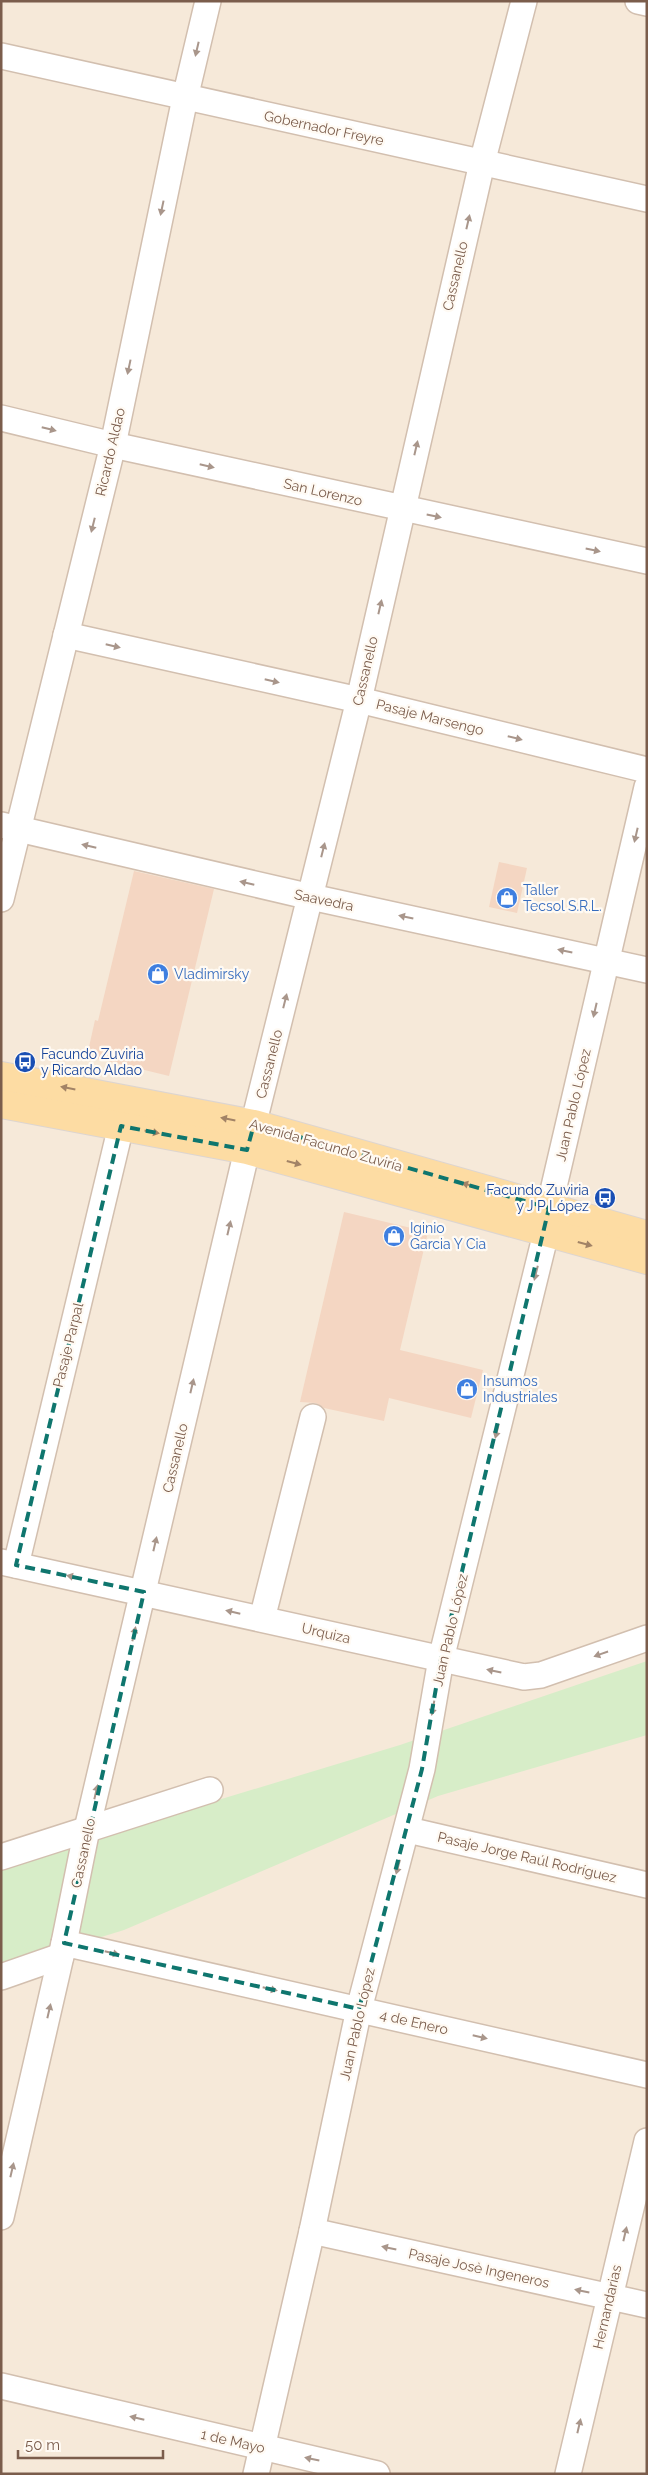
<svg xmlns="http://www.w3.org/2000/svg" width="648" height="2475" viewBox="0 0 648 2475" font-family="Raleway,sans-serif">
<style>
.residential{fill:#f6e9d9}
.green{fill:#d7edc8}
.building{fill:#f4d6c2}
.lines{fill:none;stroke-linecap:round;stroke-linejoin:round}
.minor-casing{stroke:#d2bfaf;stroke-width:28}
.major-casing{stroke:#ddd5d0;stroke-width:30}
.minor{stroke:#fff;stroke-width:25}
.major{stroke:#fddca3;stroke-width:28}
.oneway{fill:#a9968b}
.oneway2{fill:#a28366}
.marked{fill:none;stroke:#0f766e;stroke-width:4;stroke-dasharray:10 6;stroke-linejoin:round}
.labels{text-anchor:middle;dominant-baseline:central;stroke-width:4.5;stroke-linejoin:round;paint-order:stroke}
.street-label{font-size:14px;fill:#7b5d4c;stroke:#fffaf3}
.shop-label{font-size:14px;fill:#366cbe;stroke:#fffaf3;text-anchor:start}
.transit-label{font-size:14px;fill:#164399;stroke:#fffaf3;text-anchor:start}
</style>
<rect width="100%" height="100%" fill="#fdf7ec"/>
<rect class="residential" x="1" y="1" width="646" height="2473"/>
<path class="green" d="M647 1661V1735L438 1796 124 1930 1 1968V1870L60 1848 400 1745Z"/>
<g class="building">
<path d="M499 862 527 868 517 913 489 907Z"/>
<path d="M134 871 214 889 169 1076 87 1056 95 1020 98 1021Z"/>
<path d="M344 1212 428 1232 400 1350 483 1370 471 1418 389 1398 384 1421 324 1408 316 1403 300 1402Z"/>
</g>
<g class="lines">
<g class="minor-casing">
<g id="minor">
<path d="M638 1 647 3"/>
<path d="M1 56 647 199"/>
<path d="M1 418 113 445 647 561"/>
<path d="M66 635 359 700 647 770"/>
<path d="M1 825 311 897 647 970"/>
<path d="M1 899 113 445 185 98 208 1"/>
<path d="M1 1562 524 1677 541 1675 647 1638"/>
<path d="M16 1565 121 1126"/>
<path d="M262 1619 313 1417"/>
<path d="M408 1830 647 1885"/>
<path d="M1 1857 210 1790"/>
<path d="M64 1943 647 2075"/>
<path d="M1 1977 61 1956"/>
<path d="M1 2217 64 1943 87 1829 247 1150 359 700 482 163 524 1"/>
<path d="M312 2231 647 2305"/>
<path d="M1 2386 377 2474"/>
<path d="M256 2474 312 2231 359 2009 422 1769 441 1659 546 1233 549 1208 647 787"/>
<path d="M568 2474 647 2141"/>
</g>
</g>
<g class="major-casing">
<g id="major">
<path d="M1 1076 254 1124 647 1235"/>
<path d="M1 1104 247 1150 647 1260"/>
</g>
</g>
<use href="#minor" class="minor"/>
<use href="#major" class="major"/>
</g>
<defs><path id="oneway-solid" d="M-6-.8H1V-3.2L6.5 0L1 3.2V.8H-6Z" transform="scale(1.25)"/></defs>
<g class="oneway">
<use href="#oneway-solid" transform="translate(197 49) rotate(103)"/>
<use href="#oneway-solid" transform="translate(162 208) rotate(102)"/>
<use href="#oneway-solid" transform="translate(468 222) rotate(-77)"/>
<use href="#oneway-solid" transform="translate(129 367) rotate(102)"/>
<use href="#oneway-solid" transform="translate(49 429) rotate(14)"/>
<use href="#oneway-solid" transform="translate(416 448) rotate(-77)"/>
<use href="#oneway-solid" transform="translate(207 466) rotate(13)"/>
<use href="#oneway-solid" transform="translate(434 516) rotate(12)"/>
<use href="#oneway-solid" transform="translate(93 525) rotate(104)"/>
<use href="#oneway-solid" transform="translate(593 550) rotate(12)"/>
<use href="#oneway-solid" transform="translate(380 607) rotate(-77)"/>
<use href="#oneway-solid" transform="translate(113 646) rotate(13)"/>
<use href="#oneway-solid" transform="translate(272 681) rotate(13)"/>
<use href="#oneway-solid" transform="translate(515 738) rotate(14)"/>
<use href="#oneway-solid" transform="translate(636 835) rotate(103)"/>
<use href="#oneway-solid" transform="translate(89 846) rotate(-167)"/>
<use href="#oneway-solid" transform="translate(323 850) rotate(-76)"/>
<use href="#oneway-solid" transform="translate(247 883) rotate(-167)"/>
<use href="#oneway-solid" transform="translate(406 917) rotate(-168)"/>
<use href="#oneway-solid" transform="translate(565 951) rotate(-168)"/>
<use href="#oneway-solid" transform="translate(285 1001) rotate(-76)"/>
<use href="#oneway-solid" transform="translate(595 1010) rotate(103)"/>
<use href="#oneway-solid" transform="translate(229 1228) rotate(-77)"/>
<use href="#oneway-solid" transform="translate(536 1273) rotate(104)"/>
<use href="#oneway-solid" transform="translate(192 1386) rotate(-77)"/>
<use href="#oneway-solid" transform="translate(497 1431) rotate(104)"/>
<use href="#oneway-solid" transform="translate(155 1544) rotate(-77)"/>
<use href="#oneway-solid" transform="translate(74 1577) rotate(-168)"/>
<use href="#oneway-solid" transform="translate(233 1612) rotate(-167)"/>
<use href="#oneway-solid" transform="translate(134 1634) rotate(-77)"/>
<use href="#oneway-solid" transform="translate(601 1654) rotate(161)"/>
<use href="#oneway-solid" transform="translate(494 1671) rotate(-168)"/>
<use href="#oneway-solid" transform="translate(433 1708) rotate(100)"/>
<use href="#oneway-solid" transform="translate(96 1792) rotate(-77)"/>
<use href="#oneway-solid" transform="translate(398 1867) rotate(105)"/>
<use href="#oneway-solid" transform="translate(112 1953) rotate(13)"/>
<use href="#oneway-solid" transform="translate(270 1989) rotate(13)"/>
<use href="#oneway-solid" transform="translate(49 2011) rotate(-77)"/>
<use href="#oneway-solid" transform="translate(480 2037) rotate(13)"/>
<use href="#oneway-solid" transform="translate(12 2170) rotate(-77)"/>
<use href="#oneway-solid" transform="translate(625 2234) rotate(-77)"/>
<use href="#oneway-solid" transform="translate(389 2248) rotate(-168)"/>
<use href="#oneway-solid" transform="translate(582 2291) rotate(-168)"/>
<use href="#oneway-solid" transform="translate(137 2418) rotate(-167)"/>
<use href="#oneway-solid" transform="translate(579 2426) rotate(-77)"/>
<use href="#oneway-solid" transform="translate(312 2459) rotate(-168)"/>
</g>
<g class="oneway2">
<use href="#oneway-solid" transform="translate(68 1088) rotate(-169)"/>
<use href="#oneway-solid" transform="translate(228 1119) rotate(-169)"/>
<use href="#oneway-solid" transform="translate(152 1132) rotate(11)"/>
<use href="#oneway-solid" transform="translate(294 1163) rotate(15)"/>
<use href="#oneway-solid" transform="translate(469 1185) rotate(-164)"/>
<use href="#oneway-solid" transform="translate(585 1244) rotate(15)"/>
</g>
<path class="marked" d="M254 1124 549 1208 441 1659 422 1769 359 2009 64 1943 144 1592 16 1565 121 1126 247 1150Z"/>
<defs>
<g id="shop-disc" transform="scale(1.125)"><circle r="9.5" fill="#3f7fe0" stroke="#fffaf3"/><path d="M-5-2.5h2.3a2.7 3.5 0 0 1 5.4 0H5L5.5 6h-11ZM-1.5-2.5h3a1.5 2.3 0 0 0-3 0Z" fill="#fff"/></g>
<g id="bus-disc" transform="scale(1.125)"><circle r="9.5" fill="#1a4fb4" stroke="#fffaf3"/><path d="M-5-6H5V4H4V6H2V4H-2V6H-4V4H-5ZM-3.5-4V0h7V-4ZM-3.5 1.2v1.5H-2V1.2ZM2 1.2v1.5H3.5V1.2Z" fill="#fff"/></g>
</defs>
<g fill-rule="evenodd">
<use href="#shop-disc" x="507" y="898"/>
<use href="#shop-disc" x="158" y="974"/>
<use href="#bus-disc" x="25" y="1062"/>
<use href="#bus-disc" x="605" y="1198"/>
<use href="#shop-disc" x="394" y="1236"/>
<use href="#shop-disc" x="467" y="1389"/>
</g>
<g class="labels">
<g class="street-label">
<text transform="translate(324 128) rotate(12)">Gobernador Freyre</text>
<text transform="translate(455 276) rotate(-77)">Cassanello</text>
<text transform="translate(110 452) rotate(-77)">Ricardo Aldao</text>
<text transform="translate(323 492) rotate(13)">San Lorenzo</text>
<text transform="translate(365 671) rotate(-77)">Cassanello</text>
<text transform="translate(430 717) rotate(14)">Pasaje Marsengo</text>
<text transform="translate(324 900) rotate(12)">Saavedra</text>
<text transform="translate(269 1064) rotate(-76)">Cassanello</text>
<text transform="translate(573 1105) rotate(-77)">Juan Pablo López</text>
<text transform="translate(326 1145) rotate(16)">Avenida Facundo Zuviría</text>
<text transform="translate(68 1345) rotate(-76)">Pasaje Parpal</text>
<text transform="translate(175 1458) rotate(-77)">Cassanello</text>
<text transform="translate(450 1630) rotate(-77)">Juan Pablo López</text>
<text transform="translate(326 1633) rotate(13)">Urquiza</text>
<text transform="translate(83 1853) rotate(-78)">Cassanello</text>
<text transform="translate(527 1857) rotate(13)">Pasaje Jorge Raúl Rodríguez</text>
<text transform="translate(414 2022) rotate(13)">4 de Enero</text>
<text transform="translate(357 2024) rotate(-77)">Juan Pablo López</text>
<text transform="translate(479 2268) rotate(12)">Pasaje Josè Ingeneros</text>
<text transform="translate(607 2307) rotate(-77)">Hernandarias</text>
<text transform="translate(233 2441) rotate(13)">1 de Mayo</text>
</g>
<g class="shop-label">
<text x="523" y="890">Taller<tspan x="523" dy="16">Tecsol S.R.L.</tspan></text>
<text x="174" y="974">Vladimirsky</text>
<text x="410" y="1228">Iginio<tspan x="410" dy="16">Garcia Y Cia</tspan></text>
<text x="483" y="1381">Insumos<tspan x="483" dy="16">Industriales</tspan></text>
</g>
<g class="transit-label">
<text x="41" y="1054">Facundo Zuviria<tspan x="41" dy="16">y Ricardo Aldao</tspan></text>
<text x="589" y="1190" text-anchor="end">Facundo Zuviria<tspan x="589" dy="16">y J P López</tspan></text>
</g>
</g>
<rect width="648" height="2475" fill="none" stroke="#7b5d4c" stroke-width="5"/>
<path d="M18 2450v8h145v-8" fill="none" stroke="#7b5d4c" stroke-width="2.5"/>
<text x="25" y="2450" font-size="15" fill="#7b5d4c" stroke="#fffaf3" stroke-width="4" paint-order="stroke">50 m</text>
</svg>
